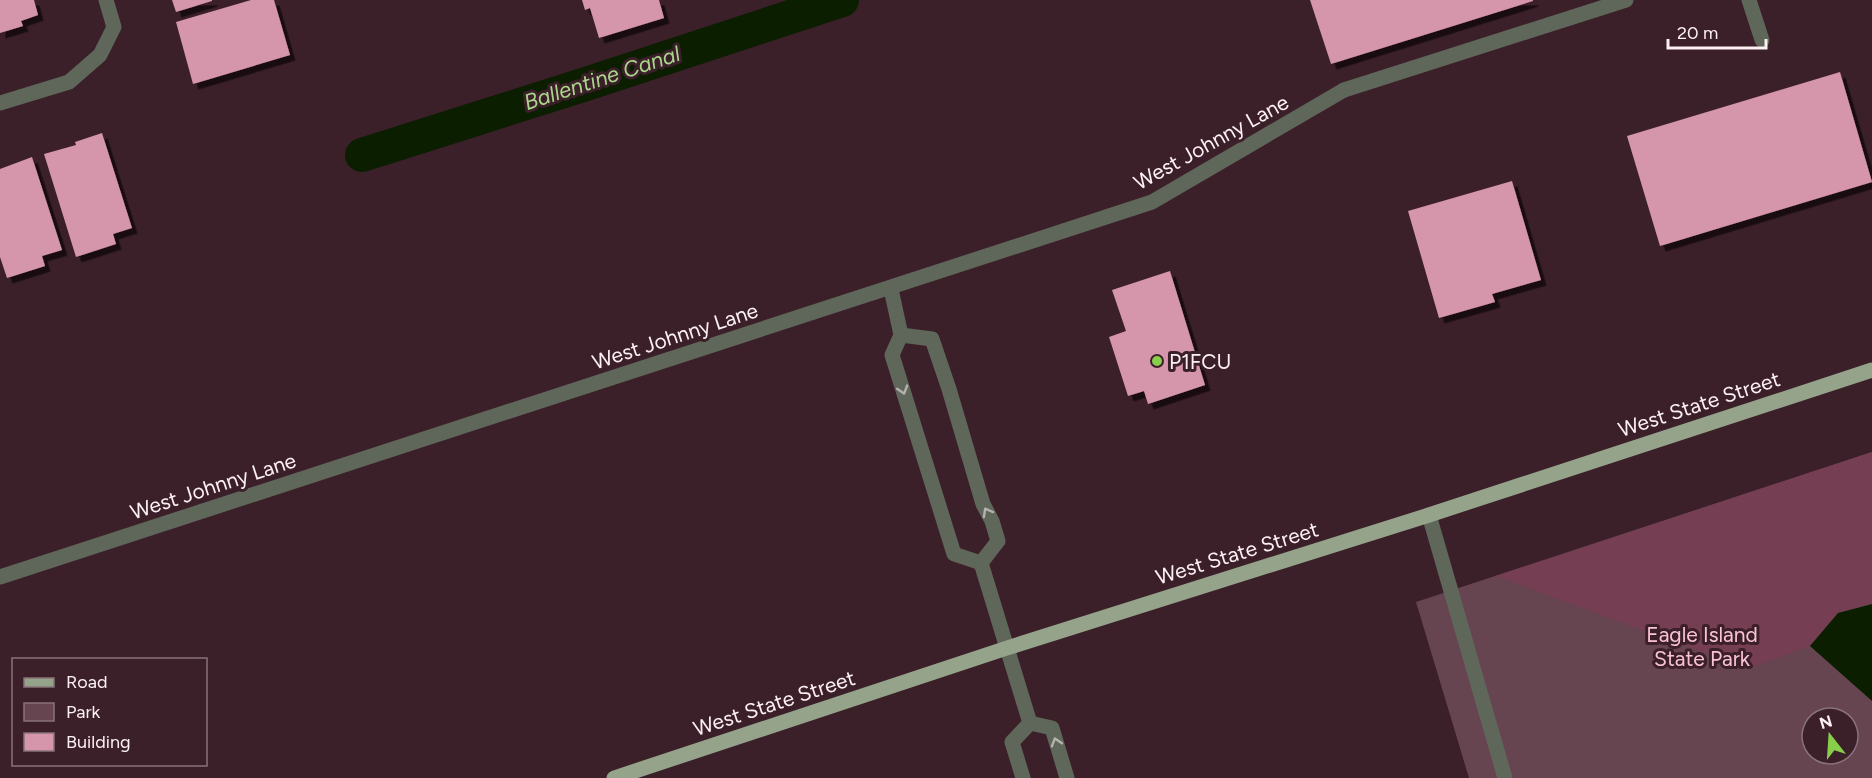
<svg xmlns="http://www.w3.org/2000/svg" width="1872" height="778" viewBox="0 0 1872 778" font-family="Figtree,sans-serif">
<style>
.green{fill:#664450;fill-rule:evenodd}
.forest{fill:#753e53}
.water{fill:#0b1e00}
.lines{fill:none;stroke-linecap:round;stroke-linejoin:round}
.canal{stroke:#0b1e00;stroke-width:34}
.building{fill:#d596ab;filter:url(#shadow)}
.lane{stroke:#5f665a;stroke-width:15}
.street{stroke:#5f665a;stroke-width:15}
.primary{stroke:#94a38a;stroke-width:15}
.oneway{stroke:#b6b2af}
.poi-dot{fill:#87cf4a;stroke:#3b1f29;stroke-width:2}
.labels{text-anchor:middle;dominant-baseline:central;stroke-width:6;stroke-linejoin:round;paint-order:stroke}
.street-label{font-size:21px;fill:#fdf0f4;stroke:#3b1f29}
.poi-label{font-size:21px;fill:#fdf0f4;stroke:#3b1f29;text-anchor:start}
.park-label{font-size:21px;fill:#fac3d5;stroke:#3b1f29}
.water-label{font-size:22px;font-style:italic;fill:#aad68b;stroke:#3b1f29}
</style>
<defs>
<filter id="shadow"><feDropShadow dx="5.5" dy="5.5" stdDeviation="0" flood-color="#0009"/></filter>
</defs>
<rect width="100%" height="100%" fill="#3b1f29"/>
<path class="green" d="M1872 452V778H1469L1416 602ZM1812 718H1848V754H1812Z"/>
<path class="forest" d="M1872 452V604L1838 613 1810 646 1747 669 1496 576Z"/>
<path class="water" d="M1872 604V701L1810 646 1838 613Z"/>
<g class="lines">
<path class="canal" d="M362 155 586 84 842 0"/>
</g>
<g class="building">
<path d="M0 0H34L38 15 21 21 23 26 0 33Z"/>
<path d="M172 0H212V1L176 12Z"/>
<path d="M251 0H274L290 55 193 84 176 22Z"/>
<path d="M582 0H659L664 18 599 38 590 8 585 10Z"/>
<path d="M1310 0H1533V1L1331 64Z"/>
<path d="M1840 72 1872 182 1660 246 1627 136Z"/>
<path d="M102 133 132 228 113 234 116 244 76 257 44 154 76 145 75 142Z"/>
<path d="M32 157 62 250 42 256 45 266 7 278 0 257V169Z"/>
<path d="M1512 181 1541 280 1492 294 1495 302 1439 318 1408 211Z"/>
<path d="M1170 271 1205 385 1148 404 1144 391 1128 396 1109 337 1126 331 1112 290Z"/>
</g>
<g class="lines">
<g class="lane">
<path d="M1749 0 1762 40"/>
<path d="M1344 90 1626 0"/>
<path d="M891 289 901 335 892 355 954 554 981 563"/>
<path d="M901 335 932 339 949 389 983 504 992 521 998 541 981 563"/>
<path d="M1429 515 1505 778"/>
<path d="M981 563 1007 648"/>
</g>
<g class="street">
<path d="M0 103 69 82 100 55 114 27 106 0"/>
<path d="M0 577 1152 202 1344 90"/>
<path d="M1007 648 1030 723"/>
<path d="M1030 723 1052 728 1067 778"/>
<path d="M1023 778 1012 742 1030 723"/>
</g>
<path class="primary" d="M614 778 1007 648 1429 515 1872 370"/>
</g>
<defs><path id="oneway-chevron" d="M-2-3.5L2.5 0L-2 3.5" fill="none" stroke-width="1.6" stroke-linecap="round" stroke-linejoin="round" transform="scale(1.5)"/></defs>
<g class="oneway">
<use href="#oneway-chevron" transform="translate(903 390) rotate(73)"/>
<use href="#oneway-chevron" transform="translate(987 512) rotate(-119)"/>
<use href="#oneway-chevron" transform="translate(1056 742) rotate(-107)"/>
</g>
<circle class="poi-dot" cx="1157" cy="361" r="6"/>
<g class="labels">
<g class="street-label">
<text transform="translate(1211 142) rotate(-29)">West Johnny Lane</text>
<text transform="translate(675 336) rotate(-18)">West Johnny Lane</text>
<text transform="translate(1699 404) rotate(-18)">West State Street</text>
<text transform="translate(213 486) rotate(-18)">West Johnny Lane</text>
<text transform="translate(1237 553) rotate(-17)">West State Street</text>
<text transform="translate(774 703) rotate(-18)">West State Street</text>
</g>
<g class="poi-label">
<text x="1169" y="361">P1FCU</text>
</g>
<g class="park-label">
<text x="1702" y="634">Eagle Island<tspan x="1702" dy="24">State Park</tspan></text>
</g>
<g class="water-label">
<text transform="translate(602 78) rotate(-18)">Ballentine Canal</text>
</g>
</g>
<rect x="12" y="658" width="195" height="108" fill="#3b1f29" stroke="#89737a" stroke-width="1.5"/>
<rect x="24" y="678" width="30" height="9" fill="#94a38a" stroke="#89737a" stroke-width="1.5"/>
<text x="66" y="688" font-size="18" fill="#fdf0f4">Road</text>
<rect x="24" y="703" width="30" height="18" fill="#664450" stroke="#89737a" stroke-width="1.5"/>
<text x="66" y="718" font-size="18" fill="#fdf0f4">Park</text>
<rect x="24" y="733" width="30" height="18" fill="#d596ab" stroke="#89737a" stroke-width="1.5"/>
<text x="66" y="748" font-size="18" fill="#fdf0f4">Building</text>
<g transform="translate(1830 736) rotate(343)"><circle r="28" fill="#3b1f29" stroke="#89737a" stroke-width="1.5"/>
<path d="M0-4.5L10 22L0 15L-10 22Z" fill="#87cf4a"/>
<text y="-9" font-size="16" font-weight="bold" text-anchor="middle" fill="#fdf0f4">N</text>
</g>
<path d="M1668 39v9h98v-9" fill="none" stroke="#fdf0f4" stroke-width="3"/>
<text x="1677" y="39" font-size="18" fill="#fdf0f4" stroke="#3b1f29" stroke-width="4.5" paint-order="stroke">20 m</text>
</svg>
